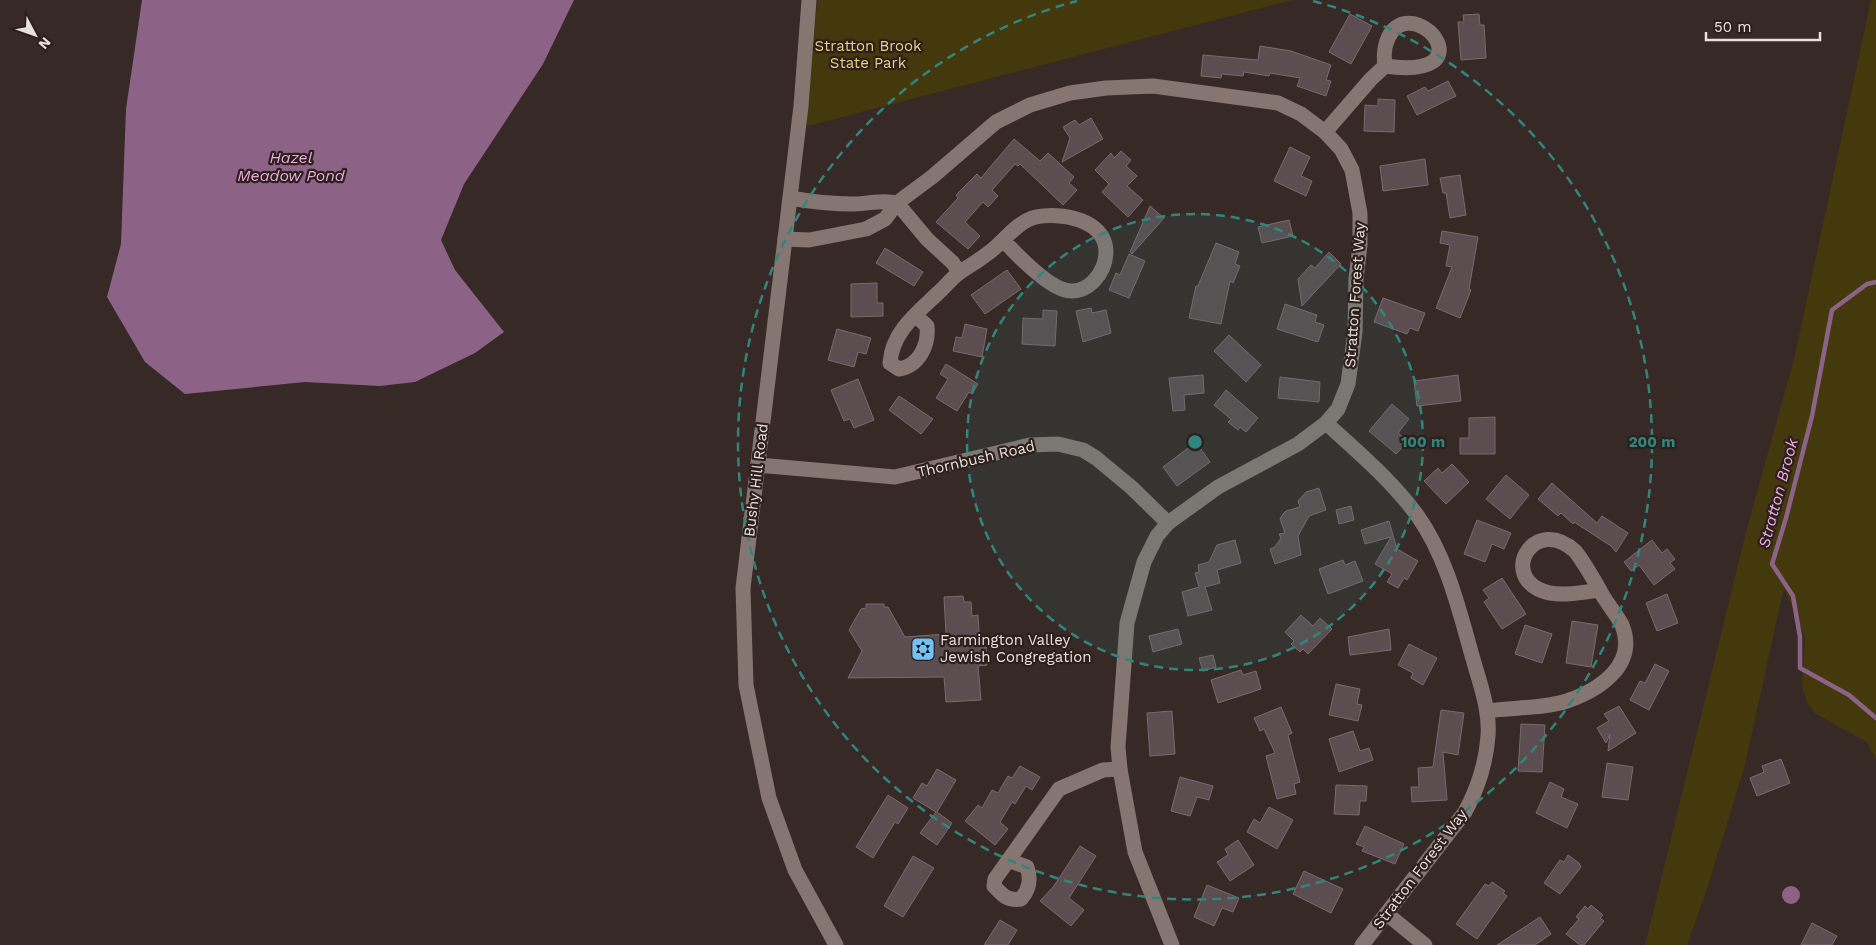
<svg xmlns="http://www.w3.org/2000/svg" width="1876" height="945" viewBox="0 0 1876 945" font-family="'Work Sans',sans-serif">
<style>
.green{fill:#43390c}
.water{fill:#8c6386}
.lines{fill:none;stroke-linecap:round;stroke-linejoin:round}
.stream{stroke:#8c6386;stroke-width:4.5}
.building{fill:#5c4d50;stroke:#7a6a6d}
.street{stroke:#867672;stroke-width:15}
.secondary{stroke:#867672;stroke-width:15}
.ring{fill:none;stroke:#30867f;stroke-width:2.5;stroke-dasharray:9 6}
.labels{text-anchor:middle;dominant-baseline:central;stroke-width:4.5;stroke-linejoin:round;paint-order:stroke}
.park-label{font-size:15px;fill:#e4d181;stroke:#2d201c}
.street-label{font-size:15px;fill:#e9dfdd;stroke:#2d201c}
.poi-label{font-size:15px;fill:#e9dfdd;stroke:#2d201c;text-anchor:start}
.water-label{font-size:16px;font-style:italic;fill:#eaaae0;stroke:#2d201c}
.centre{fill:#30867f;stroke:#2d201c;stroke-width:2.5}
.ring-label{font-size:15px;text-anchor:middle;font-weight:bold;fill:#30867f;stroke:#2d201c;stroke-width:4.5;stroke-linejoin:round;paint-order:stroke}
</style>
<rect width="100%" height="100%" fill="#372926"/>
<g class="green">
<path d="M818 0H1292L800 128 804 113Z"/>
<path d="M1871 0H1876V759L1867 742 1816 714 1807 702 1802 687 1805 638 1784 587 1745 765 1707 889 1687 945H1645L1746 532 1795 355Z"/>
</g>
<g class="water">
<path d="M142 0H574L543 64 464 184 441 240 455 270 504 332 475 353 415 382 380 386 305 382 185 394 145 362 107 297 121 244 126 109Z"/>
<circle cx="1791" cy="895" r="9"/>
</g>
<g class="lines">
<path class="stream" d="M1876 282 1867 284 1832 310 1812 416 1786 518 1772 564 1793 596 1800 637V668L1849 695 1876 718"/>
</g>
<g class="building">
<path d="M1350 14 1372 26 1351 64 1329 52Z"/>
<path d="M1479 14 1480 25H1484L1486 58 1461 60 1458 22H1464L1463 15Z"/>
<path d="M1260 46 1291 51 1331 65 1326 80 1331 81 1326 96 1297 86 1300 78 1270 73 1269 76 1244 72 1243 76 1222 74 1221 78 1201 76 1203 55 1258 60Z"/>
<path d="M1448 81 1456 96 1417 115 1407 96 1425 87 1428 91Z"/>
<path d="M1378 99 1395 100 1394 132 1364 131 1365 105 1378 106Z"/>
<path d="M1091 118 1103 139 1062 162 1070 138 1063 127 1075 120 1079 125Z"/>
<path d="M1014 139 1040 161 1048 153 1074 177 1069 183 1077 190 1063 205 1020 164 1018 166 1015 164 992 190 998 196 988 207 983 202 965 222 980 236 968 249 936 222 958 198 956 195 977 174 981 178Z"/>
<path d="M1290 147 1310 157 1301 176 1312 181 1306 196 1274 181Z"/>
<path d="M1121 151 1131 160 1126 166 1137 176 1127 186 1143 200 1128 217 1102 192 1109 184 1095 170 1111 153 1114 158Z"/>
<path d="M1425 159 1428 185 1383 191 1380 166Z"/>
<path d="M1460 175 1466 215 1450 218 1446 193H1443L1440 178Z"/>
<path d="M1150 206 1164 218 1132 254 1130 252Z"/>
<path d="M1289 220 1293 236 1262 243 1258 227Z"/>
<path d="M1442 231 1478 237 1469 289 1471 290 1460 318 1436 308 1452 267 1446 266 1450 245 1440 243Z"/>
<path d="M1216 243 1239 252 1235 264 1240 266 1233 283 1230 281 1221 324 1189 318 1196 286H1198Z"/>
<path d="M885 248 923 272 914 286 876 263Z"/>
<path d="M1329 252 1341 264 1302 306 1298 279 1311 265 1315 268Z"/>
<path d="M1129 254 1145 261 1129 298 1109 290 1116 273 1120 275Z"/>
<path d="M1007 270 1021 289 985 314 971 295Z"/>
<path d="M877 283V303H883V316L851 317V284Z"/>
<path d="M1383 298 1425 313 1418 331 1410 328 1407 334 1374 322Z"/>
<path d="M1285 304 1317 315 1315 322 1324 325 1318 342 1277 329Z"/>
<path d="M1091 308 1092 313 1106 310 1111 333 1083 342 1076 311Z"/>
<path d="M1043 310 1057 311 1055 346 1022 344 1023 318 1043 319Z"/>
<path d="M965 324 987 329 982 357 953 351 956 337 962 338Z"/>
<path d="M837 329 871 338 866 354 858 352 854 367 828 360Z"/>
<path d="M1229 335 1261 365 1246 382 1214 351Z"/>
<path d="M946 364 978 384 972 394 969 392 957 411 936 398 948 379 940 374Z"/>
<path d="M1203 375 1204 393 1184 395 1185 410 1173 411 1169 378Z"/>
<path d="M1458 375 1461 401 1417 406 1414 381Z"/>
<path d="M1280 377 1320 382 1319 402 1278 398Z"/>
<path d="M858 379 874 420 854 428 850 419 844 421 831 390Z"/>
<path d="M1226 390 1258 418 1246 432 1240 427 1238 430 1228 422 1231 419 1214 405Z"/>
<path d="M899 396 933 419 921 434 889 410Z"/>
<path d="M1392 404 1409 419 1398 433 1408 441 1396 454 1369 431Z"/>
<path d="M1495 417V454H1460V438H1469V418Z"/>
<path d="M1196 442 1210 462 1177 486 1163 467Z"/>
<path d="M1452 464 1469 482 1446 504 1424 481 1438 468 1442 473Z"/>
<path d="M1506 475 1529 495 1510 519 1486 499Z"/>
<path d="M1552 483 1597 523 1602 516 1628 533 1616 552 1611 546 1574 522 1573 524 1561 513 1558 516 1538 499Z"/>
<path d="M1319 488 1326 510 1309 516 1298 536 1301 555 1275 564 1270 549 1275 547 1281 538 1279 534 1285 533 1280 519 1283 514 1286 511 1300 507 1298 501 1306 492Z"/>
<path d="M1351 506 1354 520 1339 524 1336 510Z"/>
<path d="M1477 520 1511 533 1504 549 1492 544 1485 562 1464 554Z"/>
<path d="M1389 521 1397 549 1418 561 1407 580 1404 578 1398 588 1387 582 1392 574 1375 564 1391 537 1365 544 1361 530Z"/>
<path d="M1235 540 1241 563 1217 570 1220 583 1205 587 1212 610 1188 616 1182 592 1199 587 1195 573 1199 572 1198 565 1209 562 1217 545Z"/>
<path d="M1652 540 1662 553 1667 549 1675 559 1670 563 1675 569 1654 585 1639 565 1631 571 1624 562Z"/>
<path d="M1343 560 1345 565 1355 561 1363 581 1328 594 1319 569Z"/>
<path d="M1502 578 1526 614 1502 629 1484 602 1489 598 1483 590Z"/>
<path d="M1667 594 1678 623 1657 631 1646 603Z"/>
<path d="M963 596 964 602H971L972 616 978 615 980 647H986L987 665 978 666 981 700 946 702 944 677 848 678 862 651 849 630 861 609 866 608V604H884V607H888L905 637 946 634 944 597Z"/>
<path d="M1301 615 1313 626 1320 618 1332 629 1308 654 1303 649 1300 652 1291 644 1294 641 1285 632Z"/>
<path d="M1572 621 1598 625 1591 667 1566 663Z"/>
<path d="M1525 625 1552 634 1542 663 1515 654Z"/>
<path d="M1178 629 1182 644 1153 652 1149 636Z"/>
<path d="M1389 629 1391 650 1350 655 1348 637Z"/>
<path d="M1409 644 1437 658 1423 685 1411 678 1413 673 1398 665Z"/>
<path d="M1213 655 1216 667 1203 671 1199 658Z"/>
<path d="M1655 664 1669 671 1649 710 1630 700 1640 681 1645 683Z"/>
<path d="M1241 670 1243 675 1256 671 1261 689 1218 703 1211 680Z"/>
<path d="M1336 684 1360 689 1357 704 1362 705 1358 721 1329 715Z"/>
<path d="M1619 706 1636 733 1608 751 1610 734 1606 743 1597 728 1609 721 1604 714Z"/>
<path d="M1281 707 1292 733 1288 735 1300 782 1294 784 1296 794 1277 799 1266 756 1275 753 1264 729 1260 731 1254 718Z"/>
<path d="M1441 710 1464 713 1458 755 1443 752 1447 800 1412 802 1411 787H1419L1418 768 1433 767Z"/>
<path d="M1172 711 1175 754 1150 756 1147 713Z"/>
<path d="M1521 724 1545 725 1542 772 1518 771Z"/>
<path d="M1353 731 1360 751 1369 748 1373 760 1339 772 1329 739Z"/>
<path d="M1781 759 1790 783 1757 796 1750 778 1764 772 1762 766Z"/>
<path d="M1607 763 1633 767 1628 800 1602 797Z"/>
<path d="M1020 766 1040 777 1032 790 1026 786 1015 804 1012 802 1000 822 1008 829 995 845 965 821 978 805 982 808 992 790 998 793 1008 776 1012 778Z"/>
<path d="M937 769 956 780 937 812 952 823 937 845 920 833 936 812 913 798 922 783 927 786Z"/>
<path d="M1180 777 1213 786 1209 800 1197 797 1190 816 1171 811Z"/>
<path d="M1550 782 1564 789 1561 797 1578 804 1567 828 1536 813Z"/>
<path d="M1336 785 1367 786 1366 801H1360L1359 815 1334 814Z"/>
<path d="M888 795 908 808 898 824 895 822 873 858 856 847Z"/>
<path d="M1269 807 1293 820 1277 849 1247 832 1254 819 1260 823Z"/>
<path d="M1365 826 1404 844 1395 864 1362 851 1364 847 1356 844Z"/>
<path d="M1238 840 1254 865 1230 881 1217 862 1228 855 1225 849Z"/>
<path d="M1080 846 1096 856 1069 898 1084 910 1071 926 1040 901 1054 886Z"/>
<path d="M1568 855 1579 863 1581 867 1560 894 1544 883 1560 860 1564 862Z"/>
<path d="M913 856 934 868 903 917 884 906Z"/>
<path d="M1304 871 1343 889 1331 913 1293 894Z"/>
<path d="M1492 882 1505 891 1503 893 1507 896 1477 939 1456 924 1485 884 1489 886Z"/>
<path d="M1207 885 1239 898 1233 912 1222 908 1214 926 1194 917Z"/>
<path d="M1591 905 1603 915 1600 918 1604 921 1584 945H1580L1566 934 1579 919 1576 917 1585 906 1588 909Z"/>
<path d="M1540 917 1551 934 1535 945H1497Z"/>
<path d="M1000 920 1017 930 1008 945H984Z"/>
<path d="M1812 923 1837 936 1832 945H1801Z"/>
</g>
<g class="lines">
<g class="street">
<path d="M1325 132 1371 79 1385 66C1484 80 1423 0 1393 30 1385 40 1383 54 1385 66"/>
<path d="M790 198C812 202 832 204 854 204 870 204 881 199 897 203"/>
<path d="M897 203 927 239 953 263 959 273"/>
<path d="M785 239 809 240 866 229 885 219 897 203 932 177 996 122 1030 105 1070 93 1106 88 1153 86 1278 103 1301 114 1325 132 1341 149 1352 170 1360 213V245L1356 279 1355 332 1348 384 1338 409 1326 423 1298 444 1218 487 1168 523 1157 536 1144 562 1127 623 1118 747 1120 769 1135 852 1172 945"/>
<path d="M915 315 927 326C929 345 919 366 899 369L890 363C892 332 917 313 938 293 946 286 953 276 963 270 973 264 982 258 991 251 1005 240 1018 221 1036 217 1060 212 1105 219 1106 251 1106 272 1088 296 1065 290 1046 285 1017 255 1003 240"/>
<path d="M1326 423C1358 452 1391 480 1417 515 1447 557 1459 610 1473 659 1480 684 1490 710 1488 736 1486 764 1478 788 1465 812L1362 945"/>
<path d="M758 465 895 477 1030 445 1058 444 1083 450 1096 458 1131 487 1168 523"/>
<path d="M1487 711C1513 707 1542 709 1567 701 1599 690 1638 665 1622 625 1617 615 1609 606 1603 596 1594 580 1586 565 1575 551 1536 516 1502 570 1538 589 1555 598 1581 593 1599 590"/>
<path d="M1008 860 1027 867C1031 879 1030 889 1021 899 1008 901 1003 896 994 886L995 879 1059 789 1103 770 1120 769"/>
<path d="M1387 914 1425 945"/>
</g>
<path class="secondary" d="M809 0 801 106 743 588 746 685 769 798 795 870 836 945"/>
</g>
<circle cx="1195" cy="442" r="228" fill="#30867f" fill-opacity=".12"/>
<g class="ring">
<circle cx="1195" cy="442" r="228"/>
<path d="M1313 1A457 457 0 1 1 1077 1"/>
</g>
<defs>
<g id="synagogue-square" transform="scale(1.25)"><rect x="-9" y="-9" width="18" height="18" rx="4" fill="#71c1f5" stroke="#2d201c"/><path d="M0-6.5L5.6 3.2H-5.6ZM0 6.5L5.6-3.2H-5.6Z" fill="#111"/></g>
</defs>
<g fill-rule="evenodd">
<use href="#synagogue-square" x="923" y="649"/>
</g>
<g class="labels">
<g class="park-label">
<text x="868" y="46">Stratton Brook<tspan x="868" dy="17">State Park</tspan></text>
</g>
<g class="street-label">
<text transform="translate(1355 295) rotate(-86)">Stratton Forest Way</text>
<text transform="translate(976 459) rotate(-13)">Thornbush Road</text>
<text transform="translate(756 480) rotate(-83)">Bushy Hill Road</text>
<text transform="translate(1420 869) rotate(-53)">Stratton Forest Way</text>
</g>
<g class="poi-label">
<text x="940" y="640">Farmington Valley<tspan x="940" dy="17">Jewish Congregation</tspan></text>
</g>
<g class="water-label">
<text x="291" y="157">Hazel<tspan x="291" dy="18">Meadow Pond</tspan></text>
<text transform="translate(1778 493) rotate(-75)">Stratton Brook</text>
</g>
</g>
<circle cx="1195" cy="442" r="8" class="centre"/>
<g class="ring-label">
<text x="1423" y="447">100 m</text>
<text x="1652" y="447">200 m</text>
</g>
<g transform="translate(35 35) rotate(131)" stroke="#2d201c" stroke-width="4" paint-order="stroke">
<path d="M0-4L9 19L0 12L-9 19Z" fill="#e9dfdd"/>
<text y="-8" font-size="14" font-weight="bold" text-anchor="middle" fill="#e9dfdd">N</text>
</g>
<path d="M1706 32v8h114v-8" fill="none" stroke="#e9dfdd" stroke-width="2.5"/>
<text x="1714" y="32" font-size="15" fill="#e9dfdd" stroke="#2d201c" stroke-width="4" paint-order="stroke">50 m</text>
</svg>
